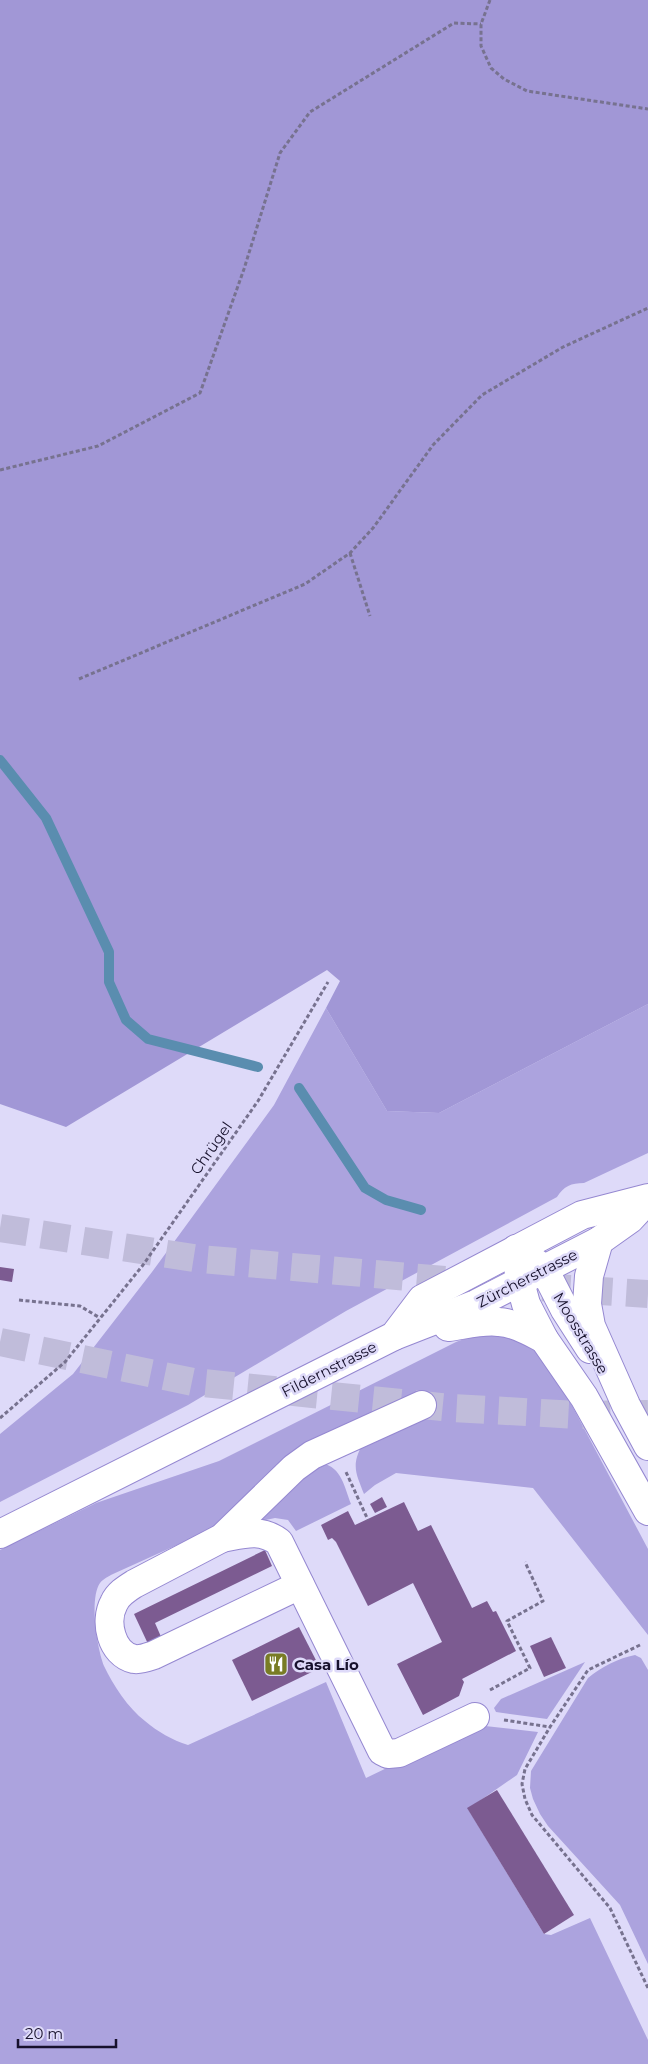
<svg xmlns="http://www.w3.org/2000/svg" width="648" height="2064" viewBox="0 0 648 2064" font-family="Montserrat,sans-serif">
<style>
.green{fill:#aca3de}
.forest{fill:#a197d6}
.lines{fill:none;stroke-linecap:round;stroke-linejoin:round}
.stream{stroke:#5a8daf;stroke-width:10}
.building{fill:#7c5b91}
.highway-tunnel{stroke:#c0bcda;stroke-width:28;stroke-dasharray:28 14;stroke-linecap:butt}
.minor-casing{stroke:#9588d1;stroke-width:30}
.major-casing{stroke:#9588d1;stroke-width:30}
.path{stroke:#77728f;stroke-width:3;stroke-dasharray:4 2.5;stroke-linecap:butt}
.minor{stroke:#fff;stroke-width:28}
.major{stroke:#fff;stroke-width:28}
.labels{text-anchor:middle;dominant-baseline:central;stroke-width:5;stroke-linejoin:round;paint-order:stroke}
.street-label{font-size:15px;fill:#17112c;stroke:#dedaf9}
.poi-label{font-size:15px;font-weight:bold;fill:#17112c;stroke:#dedaf9;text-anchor:start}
</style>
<rect width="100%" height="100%" fill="#dedaf9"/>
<g class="green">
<path d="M648 1004V1153L584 1183C571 1183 564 1186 557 1197L346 1311 188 1405 0 1502V1434L73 1374 152 1272 274 1105 326 1008 387 1111 439 1113Z"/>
<path d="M492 1333 522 1342 536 1352 560 1383 648 1549V1635L533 1488 396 1473 375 1485 364 1494C357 1475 351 1467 361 1447L424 1394 219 1526 113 1574C109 1576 103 1579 100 1583 89 1599 97 1648 104 1666 113 1685 128 1708 145 1721 158 1732 172 1740 188 1745L326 1682 366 1778 476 1725 538 1732 517 1775 468 1809 544 1934 551 1935 590 1918 648 2040V2064H0V1550L96 1503 219 1461 456 1342 475 1335Z"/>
<path d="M322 1463C342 1468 344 1486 351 1504L296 1531 288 1520 275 1518 251 1523 303 1470Z"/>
<path d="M635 1655 641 1658 648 1670V1964L620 1905 548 1826 540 1814 533 1799 530 1788 531 1771 588 1678C601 1667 619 1658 635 1655Z"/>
<path d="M585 1662 547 1719 496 1712 494 1708 501 1699Z"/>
</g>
<path class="forest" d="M0 0H648V1004L439 1113 387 1111 326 1008 340 981 327 970 66 1127 0 1104Z"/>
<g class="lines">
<g class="stream">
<path d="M0 760 46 818 109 952V982L126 1020 148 1039 258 1067"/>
<path d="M299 1088 365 1188 386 1200 421 1210"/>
</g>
</g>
<g class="building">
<path d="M0 1267 14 1269 12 1282 0 1280Z"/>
<path d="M382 1497 387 1507 375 1513 370 1504Z"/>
<path d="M404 1502 418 1531 431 1525 472 1608 487 1601 493 1612 496 1611 516 1651 462 1679 464 1682 459 1696 423 1715 397 1664 442 1642 413 1583 368 1606 336 1542 332 1538 328 1540 321 1525 348 1511 355 1525Z"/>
<path d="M265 1550 272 1566 155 1623 162 1639 149 1646 134 1614Z"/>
<path d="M299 1627 320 1668 252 1701 232 1660Z"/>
<path d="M551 1637 566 1668 544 1677 530 1646Z"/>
<path d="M497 1790 574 1915 544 1934 467 1808Z"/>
</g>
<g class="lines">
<g class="highway-tunnel">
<path d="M0 1228 200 1259 491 1284 648 1294"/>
<path d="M0 1342 193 1382 452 1408 579 1415 648 1414"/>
</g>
<g class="minor-casing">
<g id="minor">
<path d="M222 1538C244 1534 260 1528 279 1542L382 1751 388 1754 399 1753 475 1717"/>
<path d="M300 1585 154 1655C148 1657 141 1660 134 1659 111 1654 104 1621 114 1603 118 1594 126 1589 134 1584L222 1538 294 1468 312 1455 422 1405"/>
</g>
</g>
<g class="major-casing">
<g id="major">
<path d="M599 1241 589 1276 587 1304 591 1326 626 1405 648 1446"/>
<path d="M516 1249 520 1282 526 1304 544 1339 584 1397 648 1511"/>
<path d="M531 1259 544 1269 565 1310 590 1349"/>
<path d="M448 1327C464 1325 482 1320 499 1322 515 1323 530 1332 544 1339"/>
<path d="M394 1336 476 1304 599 1241 630 1219 648 1200"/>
<path d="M0 1534 394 1336 422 1299 582 1215 648 1198"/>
</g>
</g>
<g class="path">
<path d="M490 0 481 24V46L491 68 504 79 527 91 648 109"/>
<path d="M0 470 98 446 200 393 244 269 280 153 310 112 454 23 481 24"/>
<path d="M350 553 370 616"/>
<path d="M79 679 305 584 350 553 373 528 433 445 482 395 563 347 648 308"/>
<path d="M19 1300 80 1306 100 1318"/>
<path d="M0 1418 65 1362 143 1265 258 1101 328 982"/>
<path d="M346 1472 368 1520"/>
<path d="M640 1645 588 1670 550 1727 525 1769 522 1784 525 1799 532 1815 610 1908 648 1988"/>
<path d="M490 1690 530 1668 507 1621 543 1601 525 1562"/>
<path d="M504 1720 550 1727"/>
</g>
<use href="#minor" class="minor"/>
<use href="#major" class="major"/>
</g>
<defs>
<g id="restaurant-square" transform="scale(1.25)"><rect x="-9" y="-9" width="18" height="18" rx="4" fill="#797c25" stroke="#dedaf9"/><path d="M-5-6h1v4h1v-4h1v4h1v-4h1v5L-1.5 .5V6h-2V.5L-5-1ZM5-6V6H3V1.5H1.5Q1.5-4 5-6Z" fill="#fff"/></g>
</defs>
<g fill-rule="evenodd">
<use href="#restaurant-square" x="276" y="1664"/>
</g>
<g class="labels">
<g class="street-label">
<text transform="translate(211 1148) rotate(-55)">Chrügel</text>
<text transform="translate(527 1278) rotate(-27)">Zürcherstrasse</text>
<text transform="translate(581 1333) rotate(59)">Moosstrasse</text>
<text transform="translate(329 1369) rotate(-27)">Fildernstrasse</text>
</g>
<g class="poi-label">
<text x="294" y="1664">Casa Lío</text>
</g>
</g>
<path d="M18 2039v8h98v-8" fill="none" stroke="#17112c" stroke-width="2.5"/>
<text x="25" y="2039" font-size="15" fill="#17112c" stroke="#dedaf9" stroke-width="4" paint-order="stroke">20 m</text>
</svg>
